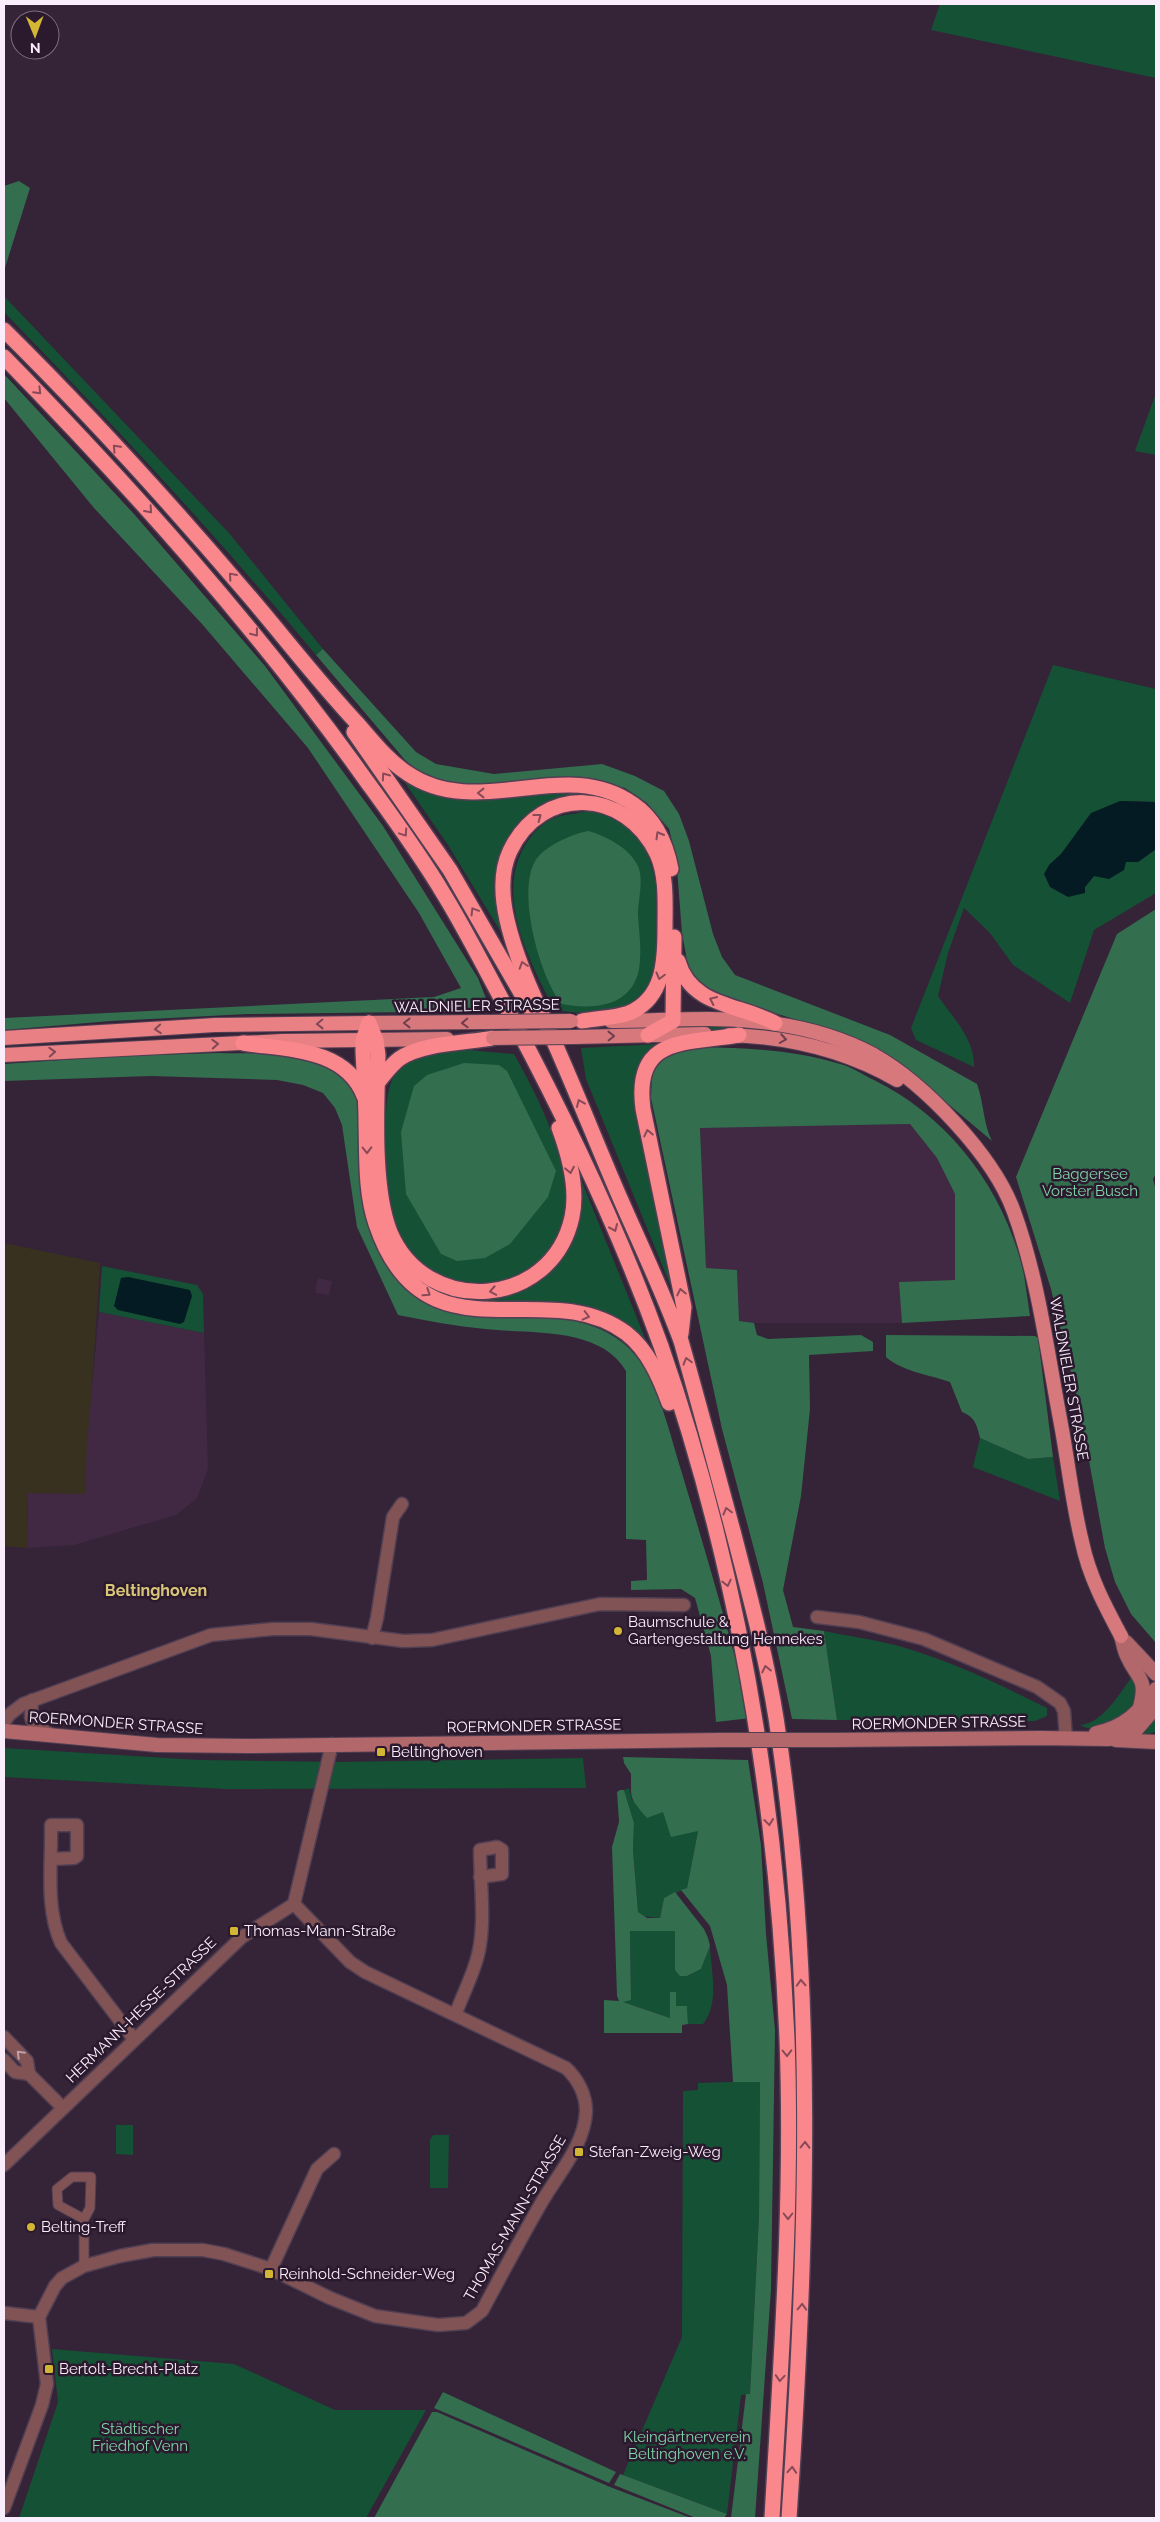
<svg xmlns="http://www.w3.org/2000/svg" width="1160" height="2522" viewBox="0 0 1160 2522" font-family="Raleway,sans-serif">
<style>
.commercial{fill:#393120}
.built{fill:#412944}
.green{fill:#155135}
.forest{fill:#336e4f}
.water{fill:#051b23}
.lines{fill:none;stroke-linecap:round;stroke-linejoin:round}
.pedestrian-casing{stroke:#513f53;stroke-width:11}
.minor-casing{stroke:#513f53;stroke-width:15}
.secondary-casing{stroke:#513f53;stroke-width:16}
.primary-casing{stroke:#513f53;stroke-width:16}
.trunk-casing{stroke:#513f53;stroke-width:16}
.motorway-casing{stroke:#513f53;stroke-width:18}
.pedestrian{stroke:#825354;stroke-width:9}
.minor{stroke:#825354;stroke-width:12}
.secondary{stroke:#b2686b;stroke-width:14}
.primary{stroke:#d7787c;stroke-width:14}
.trunk{stroke:#e88084;stroke-width:14}
.motorway{stroke:#f9878b;stroke-width:15}
.secondary-bridge-casing{stroke:#513f53;stroke-width:16;stroke-linecap:butt}
.primary-bridge-casing{stroke:#513f53;stroke-width:16;stroke-linecap:butt}
.secondary-bridge{stroke:#b2686b;stroke-width:14}
.primary-bridge{stroke:#d7787c;stroke-width:14}
.oneway{stroke:#884a58}
.oneway2{stroke:#703f4d}
.oneway3{stroke:#804755}
.oneway4{stroke:#bea0a8}
.poi-dot{fill:#d4b635;stroke:#2b192e;stroke-width:2}
.labels{text-anchor:middle;dominant-baseline:central;stroke-width:5;stroke-linejoin:round;paint-order:stroke}
.street-label{font-size:15px;fill:#fbeefc;stroke:#2b192e}
.park-label{font-size:15px;fill:#7fd6a6;stroke:#2b192e}
.poi-label{font-size:15px;fill:#fbeefc;stroke:#2b192e;text-anchor:start}
.neighbourhood-label{font-size:16px;font-weight:bold;fill:#d8c578;stroke:#2b192e}
</style>
<rect width="100%" height="100%" fill="#352338"/>
<path class="commercial" d="M4 1243 100 1263 85 1495 28 1493 27 1548 4 1546Z"/>
<g class="built">
<path d="M910 1124 937 1158 955 1194V1280L900 1282 902 1323H754L739 1321 737 1271 706 1269 700 1127Z"/>
<path d="M318 1278 332 1281 329 1295 315 1293Z"/>
<path d="M99 1312 204 1333 208 1469 197 1498 176 1515 74 1545 27 1548 28 1493 85 1494 87 1444Z"/>
</g>
<g class="green">
<path d="M940 4H1156V78L931 30Z"/>
<path d="M4 296 229 533 323 649 316 655C217 536 112 423 4 312Z"/>
<path d="M1156 393V455L1135 451Z"/>
<path d="M1053 665 1156 689V802L1120 801 1049 865 1085 887 1094 876 1126 861 1138 862 1156 849V893L1094 930 1070 1003 1013 965 990 933 964 908 948 953 938 996C953 1018 975 1039 974 1067L916 1040 911 1028Z"/>
<path d="M399 774 407 778 606 794 644 825 561 800 509 842 510 947 448 845Z"/>
<path d="M591 811C648 825 657 866 658 919 659 937 660 955 655 973 643 1015 589 1018 554 1009 529 960 491 890 530 838 537 829 545 821 557 817 567 814 580 813 591 811Z"/>
<path d="M686 1024 777 1028 851 1049 745 1032 689 1031 686 1029Z"/>
<path d="M660 1044 639 1074 678 1304 586 1079 581 1048Z"/>
<path d="M457 1049 514 1054C537 1095 574 1166 564 1214 561 1229 553 1251 541 1262 506 1294 433 1293 406 1249 383 1211 385 1167 386 1124 386 1065 402 1057 457 1049Z"/>
<path d="M576 1167 651 1353 623 1327 474 1304 429 1289 412 1275 502 1295 564 1253 576 1228 581 1209Z"/>
<path d="M102 1266 197 1285 203 1294 204 1333 99 1312Z"/>
<path d="M980 1438 1028 1459 1053 1457 1060 1501 973 1467Z"/>
<path d="M824 1631C847 1636 872 1639 895 1645 947 1659 999 1684 1047 1708V1716L1035 1721 837 1720Z"/>
<path d="M1134 1674C1151 1706 1106 1740 1080 1725 1104 1723 1120 1692 1134 1674Z"/>
<path d="M1156 1716V1732L1147 1734 1148 1738 1142 1736Z"/>
<path d="M4 1748 199 1760 337 1762 583 1758 586 1788 226 1789 4 1777Z"/>
<path d="M629 1788 632 1800 663 1811 698 1831 687 1888 664 1898 660 1918 641 1916 638 1912 633 1850 634 1823 624 1790Z"/>
<path d="M630 1931H675V1970L687 1976 701 1969 710 1946C711 1971 720 2003 703 2024H688L687 2006H676V1992H670V2018L620 2001 631 1999Z"/>
<path d="M760 2081 759 2216 750 2394 741 2395 727 2514 623 2475 682 2337 683 2091 698 2090V2083Z"/>
<path d="M116 2125H133V2155L116 2154Z"/>
<path d="M433 2135H449L448 2188H430V2140Z"/>
<path d="M52 2349 234 2364 335 2410H426L366 2518H19L58 2402Z"/>
</g>
<g class="forest">
<path d="M19 181 30 188 4 271V186Z"/>
<path d="M4 374 134 514 265 666 383 826 478 978 491 1011 248 1014 111 1021 4 1030V1018L434 997 461 988 419 913 308 748 202 624 94 508 4 398Z"/>
<path d="M323 649 416 752 436 764 494 774 602 764 635 776 664 791 679 814 689 841 713 934 722 957 735 975 890 1035 977 1084C984 1103 983 1123 992 1141L909 1071 860 1040 715 994 699 984 688 966 682 933 676 856 669 829 647 803 625 788 581 777H564L513 783 455 785 437 779 416 769 405 760 316 655Z"/>
<path d="M589 831C608 837 629 848 638 866 644 880 638 900 638 915 639 933 642 951 639 969 632 1007 593 1010 562 1004 540 979 514 885 538 857 548 845 574 833 589 831Z"/>
<path d="M1156 909V1173L1153 1179 1156 1191V1643L1131 1614 1115 1582 1105 1548 1079 1406 1051 1289 1016 1177 1117 934Z"/>
<path d="M702 1047C748 1048 795 1050 840 1064 852 1067 863 1075 874 1080 950 1117 1006 1192 1024 1275 1026 1288 1028 1302 1030 1316L902 1323 899 1282 955 1280V1194L937 1158 910 1124 700 1128 706 1268 737 1270 739 1321 754 1323 757 1335 768 1339 861 1335 873 1342V1351L809 1355 810 1409 801 1496 783 1590 793 1627 824 1631 837 1720 792 1719 763 1583 722 1429 651 1098 652 1073 667 1054Z"/>
<path d="M219 1053C247 1054 280 1051 308 1058 320 1062 338 1069 347 1079 369 1104 361 1190 369 1224 373 1240 383 1260 394 1273 445 1336 500 1310 568 1320 594 1324 619 1335 636 1356 658 1381 671 1438 681 1470 706 1553 730 1635 751 1718L716 1722 711 1656 695 1598 681 1589 631 1590V1581L647 1580 646 1540 626 1539V1371C600 1326 530 1334 485 1329 456 1326 427 1321 398 1315L357 1227 342 1125 335 1108 323 1093 303 1085 277 1080 151 1076 4 1081V1064L120 1056Z"/>
<path d="M464 1063 499 1065 507 1071 556 1171 548 1197 510 1244 485 1258 457 1261 441 1254 406 1194 401 1132 414 1086 427 1075Z"/>
<path d="M886 1335 1035 1336 1038 1338 1053 1457 1028 1459 980 1438C977 1425 975 1417 962 1412L950 1382C930 1375 901 1371 886 1357Z"/>
<path d="M623 1757 748 1760 761 1845 766 1934 775 2030 771 2289 755 2518H731L746 2394H750L759 2216 760 2082H733L727 1985 710 1926 681 1890 687 1888 698 1831 671 1837 663 1812 647 1818C629 1796 631 1801 631 1774L624 1763Z"/>
<path d="M620 1790H624L634 1823 633 1850 638 1912 647 1918H660L664 1898 675 1892 704 1929 708 1938 710 1946 701 1969 687 1976H680L675 1970V1931H630L631 2000 623 2002 670 2018V1992H676V2006H687L688 2024 682 2025V2033H604V2000L619 2001 617 1996 612 1847 619 1822 617 1792Z"/>
<path d="M443 2392 616 2472 609 2483 434 2408Z"/>
<path d="M432 2412H437L610 2487 691 2518H374Z"/>
<path d="M620 2474 623 2475 727 2514 724 2518H696L614 2485Z"/>
</g>
<g class="water">
<path d="M1120 801 1156 802V849L1138 862H1126L1124 870 1109 879 1094 876 1085 887V893L1068 897 1050 887 1044 874 1049 865 1061 854 1091 813Z"/>
<path d="M128 1277 190 1290 192 1296 184 1322 180 1324 118 1310 114 1306 121 1278Z"/>
</g>
<g class="lines">
<g class="pedestrian-casing">
<path id="pedestrian" d="M84 2219 58 2205 57 2189 72 2177H91L90 2208 84 2219V2266"/>
</g>
<g class="minor-casing">
<g id="minor">
<path d="M817 1617 859 1622 924 1639 1037 1687 1060 1703 1064 1711 1066 1739"/>
<path d="M372 1638 377 1618 393 1517 402 1504"/>
<path d="M32 1700 31 1717 34 1725 50 1734"/>
<path d="M4 1722 10 1714 23 1704 211 1635 273 1629H311L403 1641 432 1640 600 1604 684 1605"/>
<path d="M52 1859 74 1858 77 1856V1825H51C52 1864 45 1907 61 1943L134 2039"/>
<path d="M456 2013C463 1994 473 1975 478 1955 486 1922 480 1884 480 1850L497 1847 502 1850V1874L480 1877"/>
<path d="M4 2037 27 2061 29 2074"/>
<path d="M4 2060 15 2072 29 2074 63 2108"/>
<path d="M4 2165 242 1937 294 1904"/>
<path d="M271 2269 317 2169 334 2154"/>
<path d="M4 2313 39 2317"/>
<path d="M4 2508 42 2405 47 2384 39 2317 55 2286 62 2278 84 2266 120 2256 153 2250H203L224 2254 271 2269 330 2298 375 2316 438 2325 466 2323 482 2311C502 2274 522 2236 543 2200 559 2173 585 2144 586 2111 586 2095 578 2079 566 2068L365 1972 350 1962 294 1904 332 1744"/>
</g>
</g>
<g class="secondary-casing">
<g id="secondary">
<path d="M1121 1636C1123 1642 1124 1650 1127 1656 1137 1679 1148 1677 1140 1707"/>
<path d="M1126 1642 1156 1674"/>
<path d="M4 1731 157 1745 247 1746 720 1740"/>
<path d="M1096 1733C1125 1727 1139 1712 1156 1689"/>
<path d="M832 1740 1040 1738 1108 1739 1122 1737 1137 1729 1156 1707"/>
<path d="M1116 1740 1156 1742"/>
</g>
</g>
<g class="primary-casing">
<g id="primary">
<path d="M611 1021C665 1021 723 1015 777 1024 810 1029 844 1039 874 1055 925 1084 994 1156 1014 1212 1038 1278 1047 1350 1060 1419 1068 1460 1072 1502 1082 1542 1089 1576 1105 1606 1121 1636"/>
<path d="M369 1023 485 1022"/>
<path d="M729 1035C790 1037 845 1050 897 1080"/>
<path d="M574 1037 705 1034"/>
<path d="M366 1040 447 1039"/>
</g>
</g>
<g class="trunk-casing">
<g id="trunk">
<path d="M4 1038 215 1025 369 1023"/>
<path d="M4 1055 282 1041 363 1040"/>
</g>
</g>
<g class="motorway-casing">
<g id="motorway">
<path d="M4 330C87 412 167 500 243 589 281 633 316 679 356 722 372 740 387 760 407 773 478 822 565 755 633 804 655 819 666 843 671 869"/>
<path d="M4 357C130 486 249 619 355 765 385 807 417 849 443 893 464 927 482 963 501 998 562 1110 618 1226 661 1346 739 1569 777 1804 787 2039 793 2199 781 2359 772 2518"/>
<path d="M354 732 450 870 532 1012"/>
<path d="M678 961C691 1007 740 1004 775 1023"/>
<path d="M582 1021C597 1018 615 1018 629 1013 664 998 665 961 665 928 665 904 667 876 657 854 626 788 542 784 510 851 500 872 502 898 507 920 518 968 543 1015 562 1060 582 1106 600 1152 620 1198 641 1246 663 1292 681 1341 699 1404 716 1468 733 1531 749 1593 766 1655 776 1718 817 1983 807 2252 789 2518"/>
<path d="M369 1023 363 1040V1051C364 1075 366 1099 366 1123 367 1156 365 1192 376 1224 424 1367 545 1272 626 1333 648 1350 660 1378 669 1403"/>
<path d="M369 1023 376 1040 378 1055C377 1105 372 1187 390 1232 426 1318 552 1309 572 1217 578 1189 569 1155 559 1128"/>
<path d="M648 1035 673 1021 674 937"/>
<path d="M243 1043C285 1050 345 1047 364 1096"/>
<path d="M378 1082C384 1075 391 1065 399 1059 421 1043 466 1043 493 1038"/>
<path d="M681 1334 684 1307 643 1109C633 1035 687 1044 739 1035"/>
</g>
</g>
<use href="#pedestrian" class="pedestrian"/>
<use href="#minor" class="minor"/>
<use href="#secondary" class="secondary"/>
<use href="#primary" class="primary"/>
<use href="#trunk" class="trunk"/>
<use href="#motorway" class="motorway"/>
<g class="secondary-bridge-casing">
<path id="secondary-bridge" d="M720 1740H832"/>
</g>
<g class="primary-bridge-casing">
<g id="primary-bridge">
<path d="M485 1022 571 1021"/>
<path d="M493 1038 574 1037"/>
</g>
</g>
<use href="#secondary-bridge" class="secondary-bridge"/>
<use href="#primary-bridge" class="primary-bridge"/>
</g>
<defs><path id="oneway-chevron" d="M-2-3.5L2.5 0L-2 3.5" fill="none" stroke-width="1.6" stroke-linecap="round" stroke-linejoin="round" transform="scale(1.25)"/></defs>
<g class="oneway">
<use href="#oneway-chevron" transform="translate(38 391) rotate(46)"/>
<use href="#oneway-chevron" transform="translate(116 448) rotate(-133)"/>
<use href="#oneway-chevron" transform="translate(149 510) rotate(48)"/>
<use href="#oneway-chevron" transform="translate(232 576) rotate(-131)"/>
<use href="#oneway-chevron" transform="translate(255 633) rotate(52)"/>
<use href="#oneway-chevron" transform="translate(385 776) rotate(-125)"/>
<use href="#oneway-chevron" transform="translate(481 793) rotate(180)"/>
<use href="#oneway-chevron" transform="translate(538 817) rotate(-37)"/>
<use href="#oneway-chevron" transform="translate(404 833) rotate(56)"/>
<use href="#oneway-chevron" transform="translate(659 835) rotate(-120)"/>
<use href="#oneway-chevron" transform="translate(474 911) rotate(-121)"/>
<use href="#oneway-chevron" transform="translate(523 965) rotate(-108)"/>
<use href="#oneway-chevron" transform="translate(660 976) rotate(105)"/>
<use href="#oneway-chevron" transform="translate(713 1000) rotate(-155)"/>
<use href="#oneway-chevron" transform="translate(580 1103) rotate(-113)"/>
<use href="#oneway-chevron" transform="translate(648 1133) rotate(-102)"/>
<use href="#oneway-chevron" transform="translate(367 1150) rotate(89)"/>
<use href="#oneway-chevron" transform="translate(570 1170) rotate(79)"/>
<use href="#oneway-chevron" transform="translate(614 1228) rotate(67)"/>
<use href="#oneway-chevron" transform="translate(493 1291) rotate(169)"/>
<use href="#oneway-chevron" transform="translate(681 1292) rotate(-102)"/>
<use href="#oneway-chevron" transform="translate(427 1293) rotate(33)"/>
<use href="#oneway-chevron" transform="translate(586 1316) rotate(14)"/>
<use href="#oneway-chevron" transform="translate(687 1361) rotate(-106)"/>
<use href="#oneway-chevron" transform="translate(727 1511) rotate(-105)"/>
<use href="#oneway-chevron" transform="translate(727 1583) rotate(77)"/>
<use href="#oneway-chevron" transform="translate(766 1669) rotate(-102)"/>
<use href="#oneway-chevron" transform="translate(769 1822) rotate(83)"/>
<use href="#oneway-chevron" transform="translate(801 1983) rotate(-93)"/>
<use href="#oneway-chevron" transform="translate(787 2053) rotate(89)"/>
<use href="#oneway-chevron" transform="translate(805 2145) rotate(-89)"/>
<use href="#oneway-chevron" transform="translate(788 2216) rotate(90)"/>
<use href="#oneway-chevron" transform="translate(802 2307) rotate(-88)"/>
<use href="#oneway-chevron" transform="translate(780 2378) rotate(94)"/>
<use href="#oneway-chevron" transform="translate(792 2470) rotate(-86)"/>
</g>
<g class="oneway2">
<use href="#oneway-chevron" transform="translate(407 1023) rotate(-180)"/>
<use href="#oneway-chevron" transform="translate(465 1023) rotate(178)"/>
<use href="#oneway-chevron" transform="translate(611 1036) rotate(-1)"/>
<use href="#oneway-chevron" transform="translate(783 1039) rotate(9)"/>
</g>
<g class="oneway3">
<use href="#oneway-chevron" transform="translate(320 1024) rotate(179)"/>
<use href="#oneway-chevron" transform="translate(158 1029) rotate(176)"/>
<use href="#oneway-chevron" transform="translate(215 1044) rotate(-3)"/>
<use href="#oneway-chevron" transform="translate(52 1052) rotate(-3)"/>
</g>
<use class="oneway4" href="#oneway-chevron" transform="translate(20 2054) rotate(-135)"/>
<g class="poi-dot">
<circle cx="618" cy="1631" r="5"/>
<rect x="376" y="1747" width="10" height="10" rx="2.5"/>
<rect x="229" y="1926" width="10" height="10" rx="2.5"/>
<rect x="574" y="2147" width="10" height="10" rx="2.5"/>
<circle cx="31" cy="2227" r="5"/>
<rect x="264" y="2269" width="10" height="10" rx="2.5"/>
<rect x="44" y="2364" width="10" height="10" rx="2.5"/>
</g>
<g class="labels">
<g class="street-label">
<text transform="translate(477 1006) rotate(-1)">WALDNIELER STRASSE</text>
<text transform="translate(1069 1379) rotate(80)">WALDNIELER STRASSE</text>
<text transform="translate(116 1723) rotate(4)">ROERMONDER STRASSE</text>
<text transform="translate(939 1723) rotate(-1)">ROERMONDER STRASSE</text>
<text transform="translate(534 1726) rotate(-1)">ROERMONDER STRASSE</text>
<text transform="translate(141 2010) rotate(-44)">HERMANN-HESSE-STRASSE</text>
<text transform="translate(515 2218) rotate(-60)">THOMAS-MANN-STRASSE</text>
</g>
<g class="park-label">
<text x="1090" y="1174">Baggersee<tspan x="1090" dy="17">Vorster Busch</tspan></text>
<text x="140" y="2429">Städtischer<tspan x="140" dy="17">Friedhof Venn</tspan></text>
<text x="687" y="2437">Kleingärtnerverein<tspan x="687" dy="17">Beltinghoven e.V.</tspan></text>
</g>
<g class="poi-label">
<text x="628" y="1622">Baumschule &amp;<tspan x="628" dy="17">Gartengestaltung Hennekes</tspan></text>
<text x="391" y="1752">Beltinghoven</text>
<text x="244" y="1931">Thomas-Mann-Straße</text>
<text x="589" y="2152">Stefan-Zweig-Weg</text>
<text x="41" y="2227">Belting-Treff</text>
<text x="279" y="2274">Reinhold-Schneider-Weg</text>
<text x="59" y="2369">Bertolt-Brecht-Platz</text>
</g>
<g class="neighbourhood-label">
<text x="156" y="1590">Beltinghoven</text>
</g>
</g>
<rect width="1160" height="2522" fill="none" stroke="#fbeefc" stroke-width="10"/>
<g transform="translate(35 35) rotate(179)"><circle r="24" fill="#2b192e" stroke="#7e6e80"/>
<path d="M0-4L9 19L0 12L-9 19Z" fill="#d4b635"/>
<text y="-8" font-size="14" font-weight="bold" text-anchor="middle" fill="#fbeefc">N</text>
</g>
</svg>
